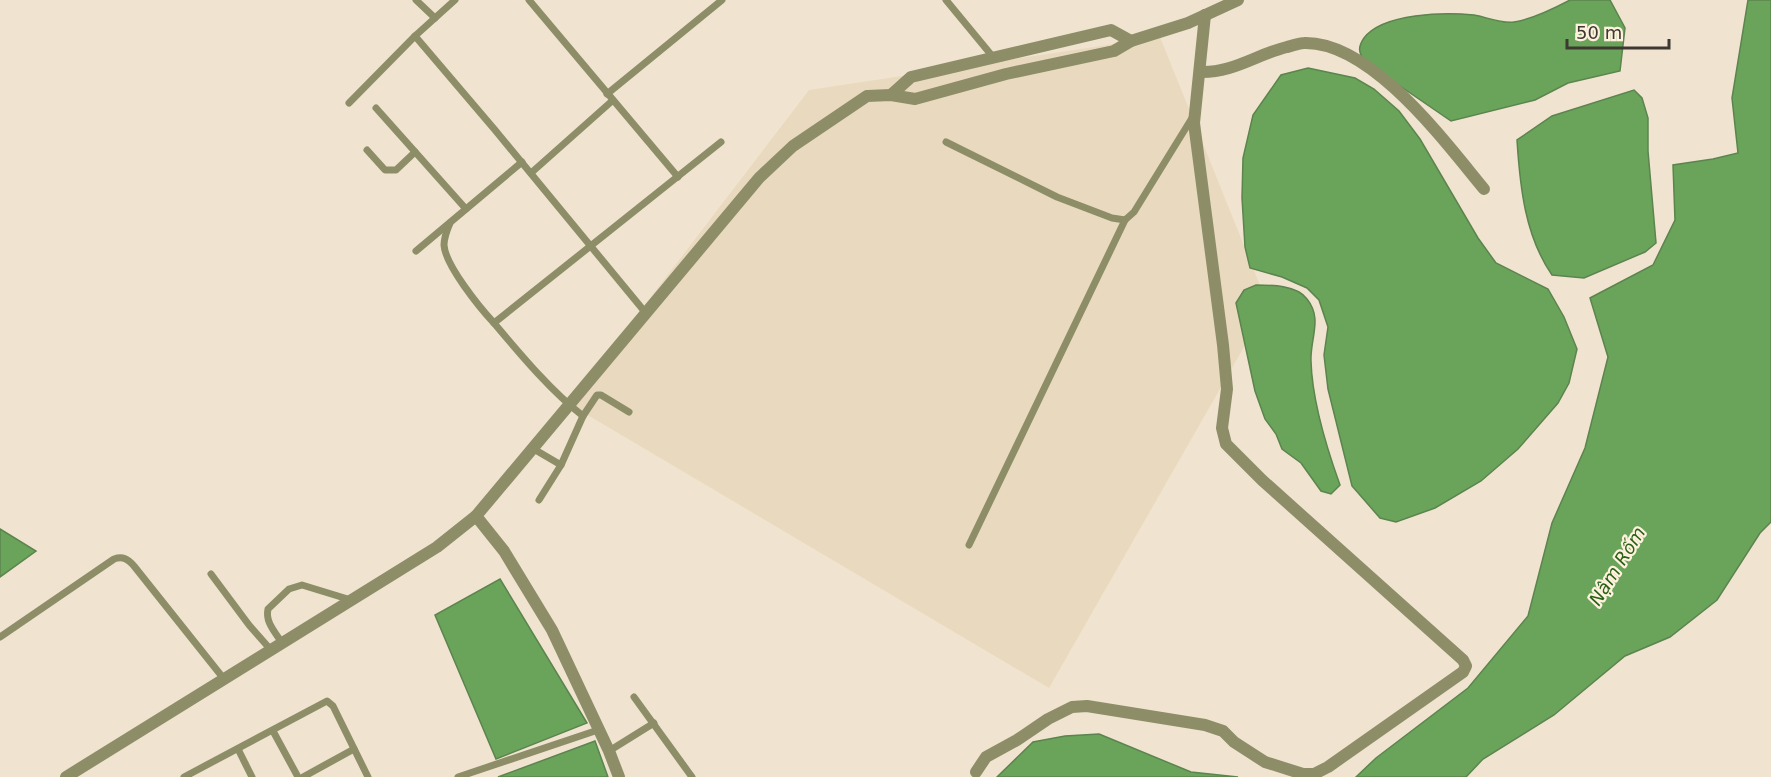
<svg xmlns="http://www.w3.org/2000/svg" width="1771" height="777" viewBox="0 0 1771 777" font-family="'DejaVu Sans',sans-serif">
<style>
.built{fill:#e9dabf}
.water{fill:#6aa45a;stroke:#5c844e;stroke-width:1.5}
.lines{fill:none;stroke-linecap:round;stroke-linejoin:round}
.service{stroke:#8d8e68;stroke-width:7}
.minor{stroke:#8d8e68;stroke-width:12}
.labels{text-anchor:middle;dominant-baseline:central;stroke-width:4.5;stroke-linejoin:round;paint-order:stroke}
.water-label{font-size:18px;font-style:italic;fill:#286016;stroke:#fef1dd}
</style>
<rect width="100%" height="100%" fill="#f0e4d0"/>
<path class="built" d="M1160 37 1268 305 1049 688 569 404 809 90Z"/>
<g class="water">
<path d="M1570 0H1610L1625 28 1620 71 1568 83 1535 100 1451 121 1365 62C1358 52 1358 47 1364 38 1383 13 1445 12 1474 15 1486 17 1502 24 1514 22 1533 19 1553 9 1570 0Z"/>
<path d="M1748 0H1771V522L1760 533 1717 600 1670 637 1625 656 1554 715 1483 759 1466 777H1356L1376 758 1468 688 1528 616 1552 523 1585 448 1608 357 1590 298 1653 265 1675 220 1673 165 1713 159 1738 153 1732 98Z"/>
<path d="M1308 68 1355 78 1374 89 1399 111 1420 139 1478 238 1496 263 1548 289 1564 317 1577 349 1569 383 1558 403 1518 449 1481 481 1435 508 1396 522 1380 518 1352 486 1328 389 1324 355 1328 327 1319 300 1307 288 1282 277 1250 268 1245 247 1242 198 1243 158 1253 115 1281 75Z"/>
<path d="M1634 90 1642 98 1648 118V151L1656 243 1645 252 1584 278 1552 275C1525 236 1520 187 1517 140L1552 116Z"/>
<path d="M1256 285C1271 285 1297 285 1307 299 1323 319 1310 338 1311 361 1312 399 1327 449 1340 485L1331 494 1321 491 1301 463 1282 449 1276 434 1265 419 1255 391 1236 303 1244 290Z"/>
<path d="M0 529 36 551 0 577Z"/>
<path d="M500 579 587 723 496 759 435 615Z"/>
<path d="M1099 734 1191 772 1238 777H997L1033 742 1065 736Z"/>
<path d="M595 741 608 777H498Z"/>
</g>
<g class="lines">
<g class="service">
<path d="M416 0 435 18"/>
<path d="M529 0 678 177"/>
<path d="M946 0 993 57"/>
<path d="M415 36 495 130 645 312"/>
<path d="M607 94 722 0"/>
<path d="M349 103 415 36 455 0"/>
<path d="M376 108 466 209"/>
<path d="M946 142 1057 197 1112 218 1125 220 1134 212 1192 118"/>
<path d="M367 150 385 170H396L415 152"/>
<path d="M531 173 612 101"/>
<path d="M450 223C447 230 444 237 444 245 445 265 480 308 494 323L721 142"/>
<path d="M416 251 522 162"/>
<path d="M494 323C521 355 550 390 583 416"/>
<path d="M532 448 561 465"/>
<path d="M539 500 561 465 583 416 597 395H601L629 412"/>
<path d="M969 545 1125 220"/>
<path d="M211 574 249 625 271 650"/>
<path d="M0 637 114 559C123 556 128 559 134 566L224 679"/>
<path d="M282 643C275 632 265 622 268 609L289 589 302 585 351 600"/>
<path d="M634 697 692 777"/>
<path d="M273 731 298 777"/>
<path d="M238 749 252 777"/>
<path d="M609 751 654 723"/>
<path d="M184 777 327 701 333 706 368 777"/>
<path d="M303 777 354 749"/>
<path d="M458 777 598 730"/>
</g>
<g class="minor">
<path d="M1200 72C1233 73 1255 55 1287 47 1292 46 1299 43 1304 43 1371 41 1445 142 1484 189"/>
<path d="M891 95 911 77 1111 30 1131 41"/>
<path d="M476 516 504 551 552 630 609 751 619 777"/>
<path d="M976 772 986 757 1017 740 1048 719 1072 707 1087 706 1205 725 1223 731 1234 742 1265 762 1303 774H1314L1328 767 1463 672 1466 666 1463 660 1262 480 1226 444 1222 428 1227 389 1223 345 1194 123 1205 15"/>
<path d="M66 777 437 547 476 516 759 178 793 146 867 96 891 95 915 99 1006 74 1114 51 1131 41 1188 23 1238 0"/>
</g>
</g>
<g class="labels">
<g class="water-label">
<text transform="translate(1617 566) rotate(-58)">Nậm Rốm</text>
</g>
</g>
<path d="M1567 39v9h102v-9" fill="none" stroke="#3d3931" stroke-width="3"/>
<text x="1576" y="39" font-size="18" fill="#3d3931" stroke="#fef1dd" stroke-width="4.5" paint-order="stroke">50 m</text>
</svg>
